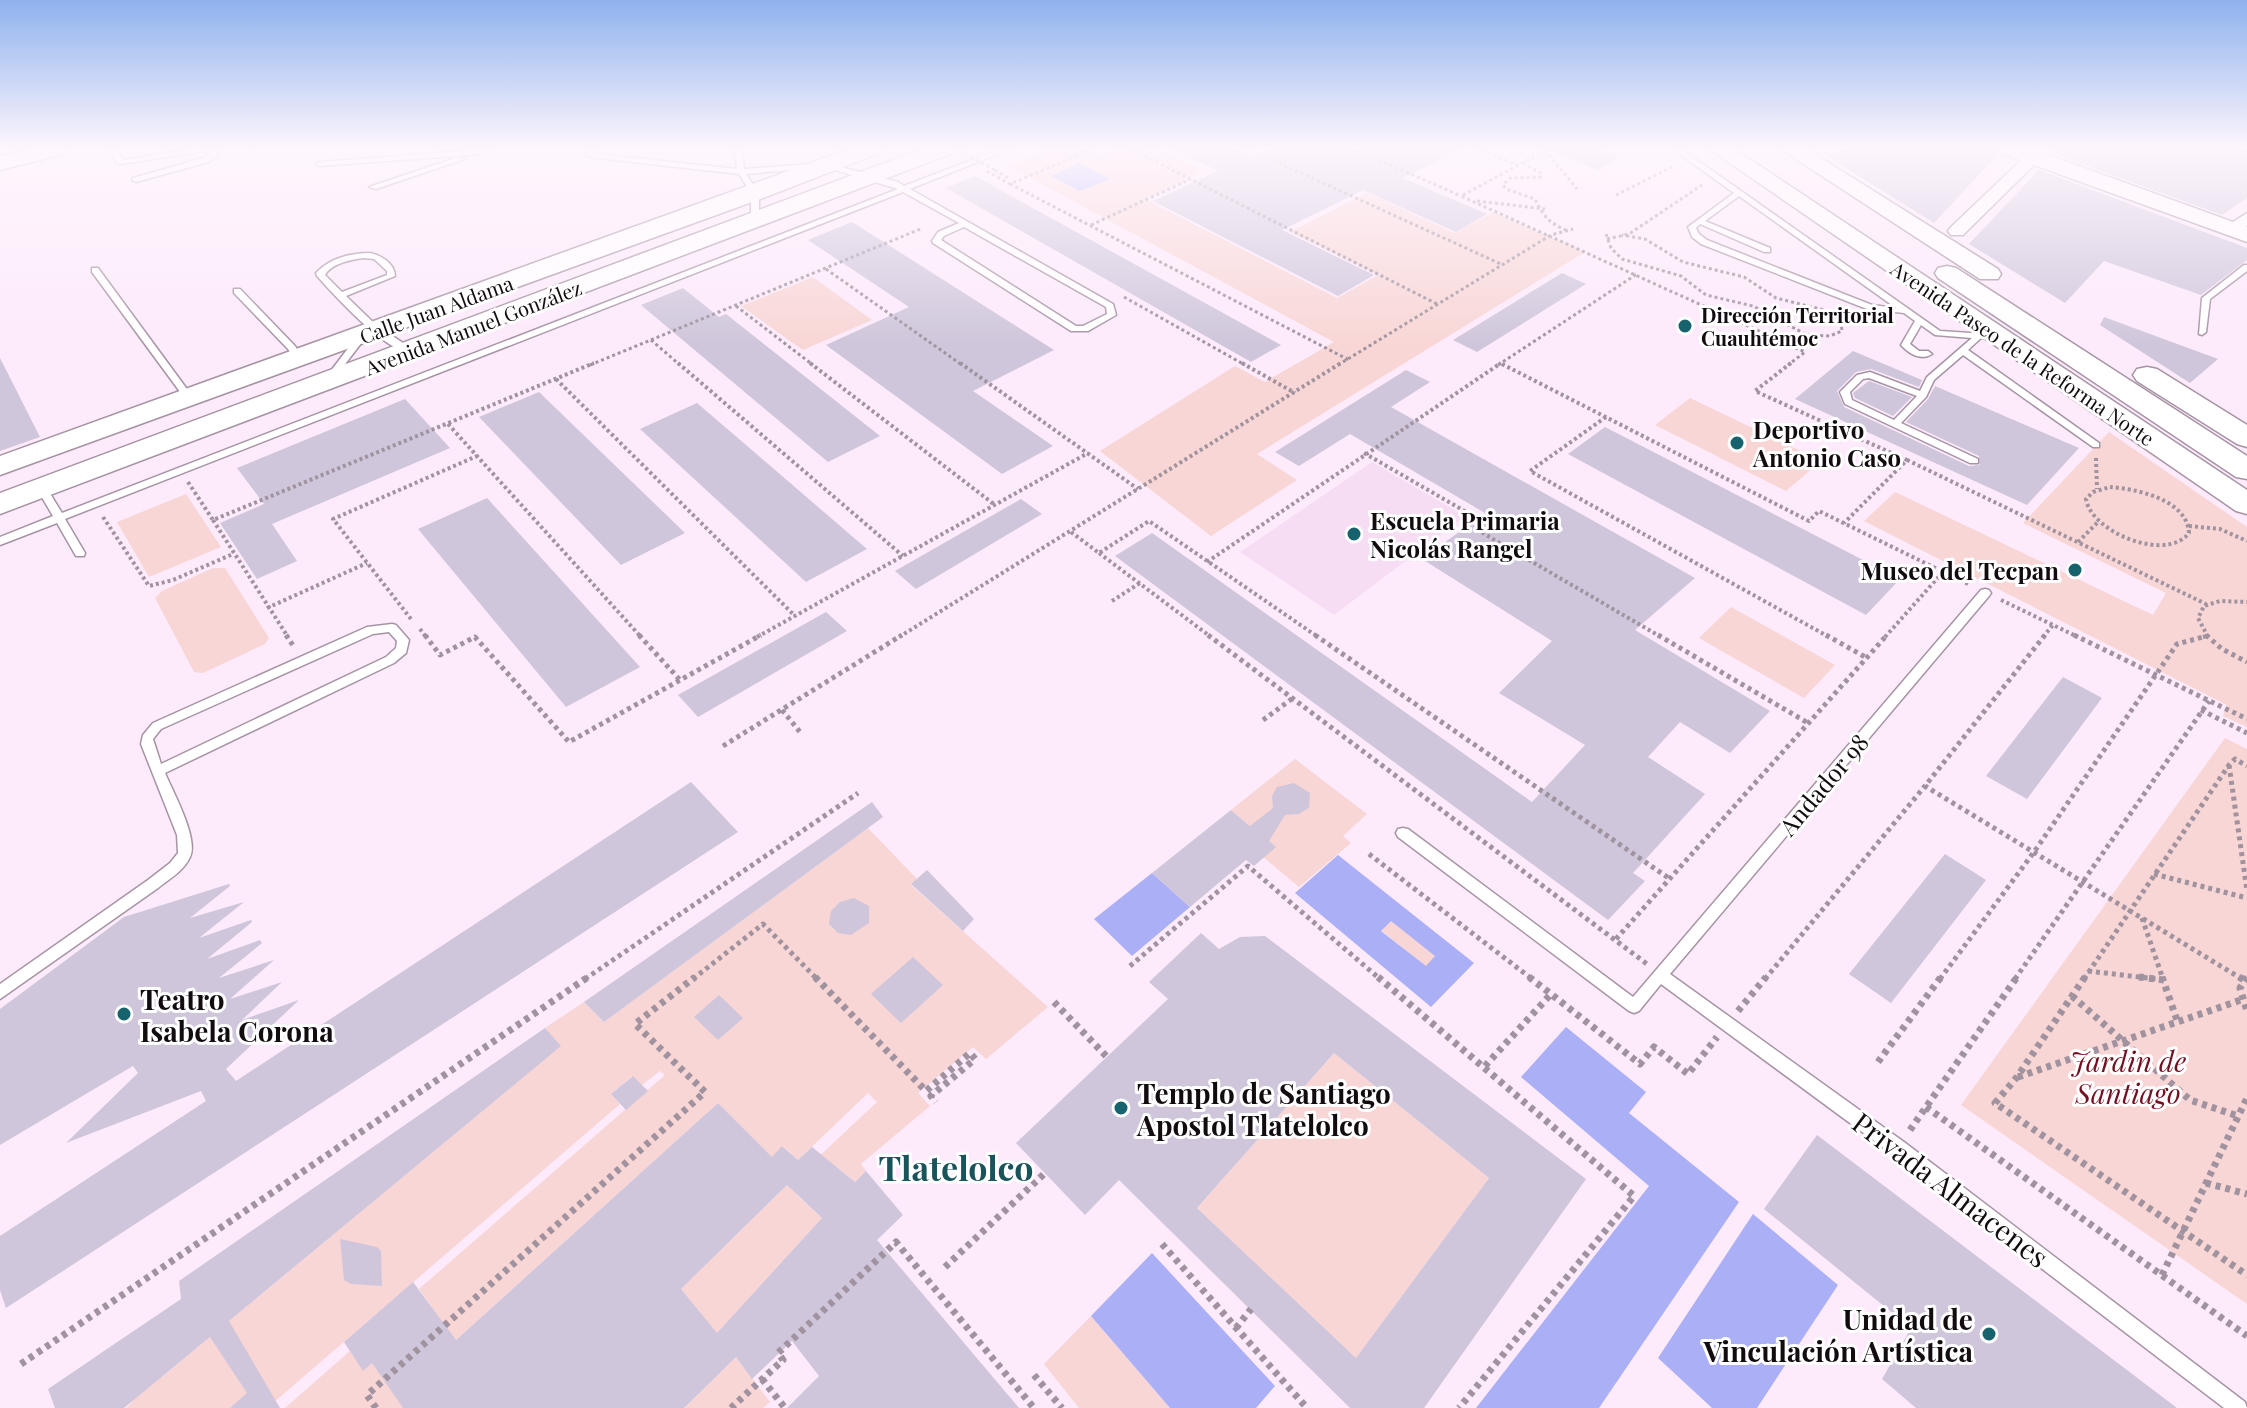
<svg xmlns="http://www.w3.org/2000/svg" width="2247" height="1408" viewBox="0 0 2247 1408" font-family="'Playfair Display',serif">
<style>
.built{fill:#f6ddf3}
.green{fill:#f8d6d5}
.water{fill:#abb0f6;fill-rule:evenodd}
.building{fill:#cfc6db;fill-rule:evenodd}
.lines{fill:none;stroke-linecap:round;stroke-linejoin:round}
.lane-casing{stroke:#a694a4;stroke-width:3}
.street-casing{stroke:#a694a4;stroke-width:3}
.secondary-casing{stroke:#a694a4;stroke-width:3}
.path-far3{stroke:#a0939f;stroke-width:3;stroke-dasharray:3 3;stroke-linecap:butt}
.path-far2{stroke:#a0939f;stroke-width:4;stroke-dasharray:3 3;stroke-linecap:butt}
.path-far1{stroke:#a0939f;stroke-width:5;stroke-dasharray:4 4;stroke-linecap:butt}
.path{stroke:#a0939f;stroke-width:7;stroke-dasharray:5 5;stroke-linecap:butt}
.lane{fill:#fff;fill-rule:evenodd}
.street{fill:#fff;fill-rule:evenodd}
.secondary{fill:#fff;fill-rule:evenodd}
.path-bridge{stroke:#a0939f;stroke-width:3;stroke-dasharray:3 3;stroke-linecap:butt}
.poi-dot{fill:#16636d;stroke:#fefefe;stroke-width:3}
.labels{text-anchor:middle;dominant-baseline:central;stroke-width:6;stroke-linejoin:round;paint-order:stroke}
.far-street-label{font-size:20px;fill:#120c11;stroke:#fefefe}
.far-poi-label{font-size:20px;font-weight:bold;fill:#120c11;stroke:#fefefe;text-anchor:start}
.poi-label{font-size:24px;font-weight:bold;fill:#120c11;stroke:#fefefe;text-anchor:start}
.street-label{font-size:24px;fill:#120c11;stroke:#fefefe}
.near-poi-label{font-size:28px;font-weight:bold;fill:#120c11;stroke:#fefefe;text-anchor:start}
.near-park-label{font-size:28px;font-style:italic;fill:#720f21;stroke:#fefefe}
.near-street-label{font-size:28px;fill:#120c11;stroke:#fefefe}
.near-quarter-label{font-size:34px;font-weight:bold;fill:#19545b;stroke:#fefefe}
</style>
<rect width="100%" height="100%" fill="#fdeafb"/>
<path class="built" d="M1372 462 1465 516 1334 615 1240 552Z"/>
<g class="green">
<path d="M1052 148H1081L1098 156C1143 137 1163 152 1204 171L1145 199 1337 298 1378 275 1290 232 1367 193 1455 233 1493 212 1585 252 1257 454 1297 480 1211 536 1100 451 1235 366 1265 382 1334 342 1008 166Z"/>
<path d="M813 277 872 320 803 350 741 306Z"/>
<path d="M1690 398 1821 461 1786 491 1655 425Z"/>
<path d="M2109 432 2247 527V727L2223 716 2227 705 1864 521 1895 492 2153 615 2166 593 2023 523Z"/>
<path d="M186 494 221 547 149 577 117 522Z"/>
<path d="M213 568H225L269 638 265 644 203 673 194 672 155 598 162 591Z"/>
<path d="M1731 607 1835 665 1804 698 1699 638Z"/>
<path d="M2225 738 2247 749V1304L1961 1105Z"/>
<path d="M1295 759 1367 814 1343 836 1351 843 1299 887 1263 857 1275 846 1231 810Z"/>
<path d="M868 828 917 879 911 885 1048 1007 986 1059 973 1047 918 1093 930 1106 861 1164 866 1171 855 1182 837 1167 828 1176 811 1164 877 1102 868 1093 798 1160 783 1146 772 1157 718 1103 395 1395 403 1408H285L350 1351 364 1370 433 1309 419 1289 665 1075 660 1071 642 1085 632 1076 611 1094 620 1104 273 1403 260 1383 230 1408H126L132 1402 101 1353 129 1334 162 1377 560 1046 545 1028 584 1002 604 1022Z"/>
<path d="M1391 920 1436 956 1426 967 1381 930Z"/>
<path d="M1334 1053 1489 1178 1356 1358 1197 1208Z"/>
<path d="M793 1179 798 1196 822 1218 649 1408H600L699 1311 681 1289Z"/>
<path d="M1091 1316 1170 1408H1079L1044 1364Z"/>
<path d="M736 1357 770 1402 763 1408H684Z"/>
</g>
<g class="water">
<path d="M1080 163 1110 179 1080 191 1051 176Z"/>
<path d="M1338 855 1474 963 1431 1007 1295 893ZM1391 921 1435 956 1426 966 1381 931Z"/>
<path d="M1152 873 1190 907 1132 956 1094 919Z"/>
<path d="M1566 1027 1646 1092 1629 1113 1739 1202 1599 1408H1476L1649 1186 1521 1077Z"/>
<path d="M1753 1214 1838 1285 1757 1408H1712L1658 1358Z"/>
<path d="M1152 1253 1275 1386 1256 1408H1170L1091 1316Z"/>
</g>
<g class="building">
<path d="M1170 148H1235L1253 156 1272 148H1463L1403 178 1487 214 1456 232 1363 190 1282 230 1374 275 1338 296 1153 201 1218 171Z"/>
<path d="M1544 148H1597L1620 157 1598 170Z"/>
<path d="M1851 148H1995L1998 154 1934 223 1825 155Z"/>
<path d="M2060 148H2247V198L2222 215 2054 154Z"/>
<path d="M2039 170 2247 248V260L2201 295 2104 261 2065 303 1969 244Z"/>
<path d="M975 176 1281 345 1251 362 946 188Z"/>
<path d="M852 222 1054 350 973 391 1053 446 1002 474 826 345 909 307 808 240Z"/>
<path d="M1562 273 1586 284 1477 352 1453 340Z"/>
<path d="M683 288 719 317 726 314 880 436 828 462 641 305Z"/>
<path d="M2104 317 2218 359 2190 383 2100 325Z"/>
<path d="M1853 351 1922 380 1919 387 1871 369 1856 372 1837 391 1844 407 1969 466 1980 465 1979 456 1906 422 1928 399 1935 386 2079 448 2027 505 1795 399Z"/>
<path d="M0 358 40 437 0 451Z"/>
<path d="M1406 370 1430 382 1391 407 1695 578 1635 630 1770 711 1730 753 1680 722 1648 757 1705 794 1633 873 1645 881 1608 920 1115 556 1152 533 1532 802 1585 745 1499 693 1552 641 1422 559 1485 513 1350 434 1299 466 1275 452Z"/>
<path d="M1869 381 1912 397 1893 416 1855 398 1853 393Z"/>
<path d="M539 392 685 533 621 565 479 417Z"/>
<path d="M405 399 450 448 272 524 297 561 257 579 220 523 264 504 237 468Z"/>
<path d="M697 403 867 549 806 582 640 429Z"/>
<path d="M1605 427 1900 579 1866 615 1568 454Z"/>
<path d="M487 498 640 667 566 707 418 529Z"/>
<path d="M1021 499 1042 514 916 589 895 571Z"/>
<path d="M826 612 847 631 698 717 678 695Z"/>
<path d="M2063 677 2102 698 2027 799 1986 776Z"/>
<path d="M691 782 738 832 6 1308 0 1290V1236L206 1101 201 1091 66 1143 138 1073 133 1066 0 1145V1009L124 917 229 884 230 886 190 918 244 902 199 938 251 920 252 922 207 959 260 940 262 943 219 978 274 960 230 999 282 982 242 1020 299 1000 226 1069 236 1081Z"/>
<path d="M1294 783 1310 793 1309 808 1299 814 1285 815 1269 841 1276 847 1254 866 1246 860 1190 907 1152 873 1231 810 1250 826 1273 808 1272 796 1277 787Z"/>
<path d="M872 802 883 817 604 1022 584 1002Z"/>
<path d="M1945 854 1986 880 1891 1003 1849 974Z"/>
<path d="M927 870 974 919 963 931 911 884Z"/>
<path d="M854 898 869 906V923L851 935 838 933 829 924 831 911 840 902Z"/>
<path d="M1201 933 1219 949 1240 937 1265 936 1586 1179 1424 1408H1350L1119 1180 1085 1215 1016 1143 1168 999 1149 982ZM1334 1053 1489 1178 1356 1358 1197 1208Z"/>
<path d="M913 957 943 985 901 1023 871 994Z"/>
<path d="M719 995 743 1018 718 1040 694 1017Z"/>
<path d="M545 1028 561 1046 229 1321 280 1408H230L247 1393 210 1337 124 1408H55L48 1389 181 1299 179 1281Z"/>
<path d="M633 1076 648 1091 626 1110 611 1094Z"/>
<path d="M718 1103 772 1157 782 1146 798 1160 812 1147 855 1182 866 1171 903 1215 877 1240 1019 1408H787L819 1376 792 1341 752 1379 736 1357 684 1408H403L372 1363 363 1371 344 1342 413 1282 456 1340ZM787 1185 822 1218 717 1333 681 1289Z"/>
<path d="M1817 1135 2177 1408H1916L1882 1379 1911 1328 1764 1209Z"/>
<path d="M340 1239 377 1247 381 1251 382 1286 351 1284 344 1280Z"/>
</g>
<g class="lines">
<g class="lane-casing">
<g id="lane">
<path d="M107 148H115L123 160 199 148H209L220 153 209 162 136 182 132 180 133 178 203 158 211 153 205 151 121 164H118Z"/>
<path d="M482 148H490L484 154 319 166 315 164 319 162 481 150Z"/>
<path d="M586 148H594V153L598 154 737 169 734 148H742L744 169 825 163 898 182 904 186 1003 148H1013L910 189 1113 304 1116 315 1088 331H1071L933 243 932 241 938 232 959 223 903 192 65 519 85 553 84 556H76L57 523 0 545V537L53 516 37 489 38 487H46L62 513 898 189 825 167 746 174 759 193V220L755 222 751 220V193L739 174 597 158 587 156ZM964 227 1106 307 1107 314 1083 326H1076L941 240 944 236Z"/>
<path d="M1671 148H1680L1940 331 2002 335 2003 337 1999 340 1981 338 1968 350 2099 443V447H2093L1963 355 1934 380 1926 397 1901 423 1978 459V463H1970L1845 404 1840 392 1857 375 1870 372 1920 391 1927 377 1972 338 1935 335 1921 325 1910 344 1919 351H1928L1932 354C1921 361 1909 354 1901 345L1915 321 1904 313 1867 309 1701 244 1692 237 1688 227 1734 193ZM1739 196 1896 308 1872 305 1707 240 1699 234 1696 228 1700 224 1764 252H1770V248L1705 221ZM1869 378 1917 396 1894 420 1852 400 1850 392 1863 379Z"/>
<path d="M458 157 465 159 376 189 369 187Z"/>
<path d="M370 253C381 255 395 264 395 276L346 296 376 325 412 349V353C387 353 334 295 317 276L316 273C330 258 351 253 370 253ZM363 258 374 259 387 271V275L342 292 325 275C331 264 349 260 363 258Z"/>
<path d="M2244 265H2247V271L2210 299 2206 332 2202 335 2199 334 2202 298Z"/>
<path d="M92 268H98L192 396V400H186L92 272Z"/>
<path d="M234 289H240L295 346 303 358 301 360H295L288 349 234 293Z"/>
<path d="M362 333 365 334V338L333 380H327V376L359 334Z"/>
<path d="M1985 589 1989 590 1991 593 1989 596 1670 974 1904 1142 2245 1402 2247 1408H2224L1892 1154 1661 984 1639 1011 1634 1013 1629 1011 1398 837 1396 833 1398 829 1403 828 1408 829 1633 997 1981 590Z"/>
<path d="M392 624 396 625 409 640 406 653 394 663 165 773C173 792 199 839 190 857 184 871 169 879 158 888L0 999V984L148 880 170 863 178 853 177 835 141 744 143 735 153 723 367 627ZM389 632 397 641 396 648 386 657 161 764 153 739 161 729 373 634Z"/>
</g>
</g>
<g class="street-casing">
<g id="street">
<path d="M2034 148H2051L1963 235H1951L1948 231 1951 227Z"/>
<path d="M2247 213V226L2237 233H2225L2222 229Z"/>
</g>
</g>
<g class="secondary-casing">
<g id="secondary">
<path d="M34 148H70L67 153 0 170V156Z"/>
<path d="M852 148H882L879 153 763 198 0 475V456Z"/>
<path d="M925 148H956L953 153 0 514V493Z"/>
<path d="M1708 148H1733L2247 490V514L2236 511Z"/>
<path d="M1779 148H1805L1998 269 2001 274 1998 279H1980Z"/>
<path d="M1998 148H2029L2247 227V242L2001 153Z"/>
<path d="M1947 266 1956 268 2247 456V479L2236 477 1938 278 1935 273 1938 268Z"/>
<path d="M2147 367 2157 369 2247 425V447L2237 444 2137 381 2133 375 2137 369Z"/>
</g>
</g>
<g class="path-far3">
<path d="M1129 148 1437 304"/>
<path d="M1246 148 1503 265"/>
<path d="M1351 148 1461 196"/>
<path d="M1477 148 1517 165"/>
<path d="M1550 148 1461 196 1805 352 1788 365"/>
<path d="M1545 150 1577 189"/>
<path d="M1523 163 1541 173V177L1510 178 1503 185 1506 189 1535 199C1543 216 1550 224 1568 231"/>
<path d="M995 170 1008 178"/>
<path d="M987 171 1010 184 1095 148"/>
<path d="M1010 184 1349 360"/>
<path d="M1616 195 1674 166"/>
<path d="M1477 201 1545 209"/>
<path d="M1091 225 1191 179"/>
<path d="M1606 234 1611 248 1622 259 1681 276 1706 295 1753 306 1807 335 1830 336 1842 331 1841 322 1828 311 1776 298 1744 277 1683 262 1645 239 1622 235"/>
<path d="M1607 239 1629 234 1702 185"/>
<path d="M826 269 962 365"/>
<path d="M1124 297 1245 365"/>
<path d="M736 306 813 365"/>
<path d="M651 340 680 365"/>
<path d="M590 365 923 228"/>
<path d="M1338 365 1551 235 1573 229"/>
<path d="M1498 365 1637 274"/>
</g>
<g class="path-far2">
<path d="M678 363 903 556"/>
<path d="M810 363 995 505"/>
<path d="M960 363 1138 489"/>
<path d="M1242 363 1295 393"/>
<path d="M1791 363 1755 391 1907 460 1844 523"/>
<path d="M1502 364 1809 521 1819 511 1970 585"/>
<path d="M556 379 795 616"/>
<path d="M1606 417 1530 471 1829 637"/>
<path d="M448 424 641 637"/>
<path d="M1364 453 1489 525 1481 532 1661 637"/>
<path d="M2096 458 2097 489"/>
<path d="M1907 460 2206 604"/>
<path d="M188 482 213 520 594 363"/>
<path d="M2110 487C2136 489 2187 499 2189 533 2166 563 2091 532 2086 499L2093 492Z"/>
<path d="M103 517 149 586 173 580 233 554"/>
<path d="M213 520 288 637"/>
<path d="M2189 526 2220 529 2247 541"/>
<path d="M1071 532 1099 553 1149 521 1318 637"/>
<path d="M2078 542 2098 522"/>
<path d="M1099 553 1211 637"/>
<path d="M1207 562 1501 363"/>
<path d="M2001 600 2078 637"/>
<path d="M1112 601 1140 583"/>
<path d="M267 608 367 563"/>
<path d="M411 619 333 519 477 456"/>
<path d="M420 629 426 637"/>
<path d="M757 637 1088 453"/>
<path d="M899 637 1341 363"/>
<path d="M1885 637 1943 572"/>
<path d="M2043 637 2053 625"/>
<path d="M2203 637 2207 636"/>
<path d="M2208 637 2198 618 2204 606 2220 601 2247 602"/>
</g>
<g class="path-far1">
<path d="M286 635 294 647"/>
<path d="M425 635 440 655 475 637 569 742 761 635"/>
<path d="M639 635 680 680"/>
<path d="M1208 635 1647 964"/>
<path d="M1315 635 1670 879"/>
<path d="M1658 635 1808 723"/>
<path d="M1826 635 1867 658"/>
<path d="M2045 635 1925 786 2242 979"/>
<path d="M2074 635 2247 719"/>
<path d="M2206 635 2222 649 2247 662"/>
<path d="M782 710 800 732"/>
<path d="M2201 710 2247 733"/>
<path d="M1263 720 1293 698"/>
<path d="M723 746 902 635"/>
<path d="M2229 765 2247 891"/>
<path d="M1369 854 1532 979"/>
<path d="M2154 874 2247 898"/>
<path d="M2142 918 2163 979"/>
<path d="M1616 939 1887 635"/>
<path d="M1130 966 1248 866 1380 979"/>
<path d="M2088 971 2156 979"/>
<path d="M585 979 858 793"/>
<path d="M693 979 763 924 817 979"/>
<path d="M1765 979 1925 786"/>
<path d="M1940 979 2034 852 2177 644 2207 636"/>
<path d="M2015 979 2209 701"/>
<path d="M2084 979 2229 765 2235 759 2247 766"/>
</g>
<g class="path">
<path d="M815 977 926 1091 970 1053 975 1059 931 1096 936 1102"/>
<path d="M1378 977 1634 1196 1459 1408"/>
<path d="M1529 977 1551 994"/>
<path d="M2085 977 2017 1077 1995 1103 2247 1275"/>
<path d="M2139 977 2164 980"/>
<path d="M2162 977 2178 1023"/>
<path d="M2239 977 2244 980"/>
<path d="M2247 977 2240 988 2247 1011"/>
<path d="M2072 996 2190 1100 2238 1116"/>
<path d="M1054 1002 1107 1057"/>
<path d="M1738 1011 1766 977"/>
<path d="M1878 1062 1941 977"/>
<path d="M1485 1066 1551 994 1640 1064 1654 1047 1688 1074 1717 1037"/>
<path d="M2018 1077 2241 1000"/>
<path d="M1926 1107 2247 1336"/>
<path d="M1910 1130 2017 977"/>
<path d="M2206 1183 2247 1194"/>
<path d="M1162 1244 1307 1408"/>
<path d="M945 1267 1045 1173"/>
<path d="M2162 1275 2247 1098"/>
<path d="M1236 1328 1251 1309"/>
<path d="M21 1364 588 977"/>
<path d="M1034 1375 1062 1408"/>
<path d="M762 1379 785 1408"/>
<path d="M376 1408 367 1395 705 1092 635 1024 695 977"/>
<path d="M731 1408 783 1360 778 1353 896 1242 1034 1408"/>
</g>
<use href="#lane" class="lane"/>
<use href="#street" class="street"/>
<use href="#secondary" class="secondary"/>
<path class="path-bridge" d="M955 148 995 170"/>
</g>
<linearGradient id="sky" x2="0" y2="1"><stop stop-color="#8fb2ee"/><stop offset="0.43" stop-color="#fef6fd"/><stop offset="1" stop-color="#fef6fd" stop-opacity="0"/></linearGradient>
<rect width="2247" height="345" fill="url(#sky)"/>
<g class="poi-dot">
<circle cx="1685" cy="326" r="8"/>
<circle cx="1737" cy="443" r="8"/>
<circle cx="1354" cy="534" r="8"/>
<circle cx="2075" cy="570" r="8"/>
<circle cx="124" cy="1014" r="8"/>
<circle cx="1121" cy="1108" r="8"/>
<circle cx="1989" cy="1334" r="8"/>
</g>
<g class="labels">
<g class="far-street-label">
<text transform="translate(436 309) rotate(-20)">Calle Juan Aldama</text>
<text transform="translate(473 327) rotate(-21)">Avenida Manuel González</text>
<text transform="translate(2023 353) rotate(34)">Avenida Paseo de la Reforma Norte</text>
</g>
<g class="far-poi-label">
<text x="1701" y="314">Dirección Territorial<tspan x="1701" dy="23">Cuauhtémoc</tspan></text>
</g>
<g class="poi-label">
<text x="1753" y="429">Deportivo<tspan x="1753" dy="28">Antonio Caso</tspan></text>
<text x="1370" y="520">Escuela Primaria<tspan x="1370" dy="28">Nicolás Rangel</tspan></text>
<text x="2059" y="570" text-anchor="end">Museo del Tecpan</text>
</g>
<g class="street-label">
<text transform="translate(1823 784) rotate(-50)">Andador 98</text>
</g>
<g class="near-poi-label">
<text x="140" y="998">Teatro<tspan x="140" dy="32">Isabela Corona</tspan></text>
<text x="1137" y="1092">Templo de Santiago<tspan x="1137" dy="32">Apostol Tlatelolco</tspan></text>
<text x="1973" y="1318" text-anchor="end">Unidad de<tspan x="1973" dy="32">Vinculación Artística</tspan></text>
</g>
<g class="near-park-label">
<text x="2128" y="1060">Jardin de<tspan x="2128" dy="32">Santiago</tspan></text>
</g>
<g class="near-street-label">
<text transform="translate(1951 1189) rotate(37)">Privada Almacenes</text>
</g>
<g class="near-quarter-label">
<text x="956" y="1167">Tlatelolco</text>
</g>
</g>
</svg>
